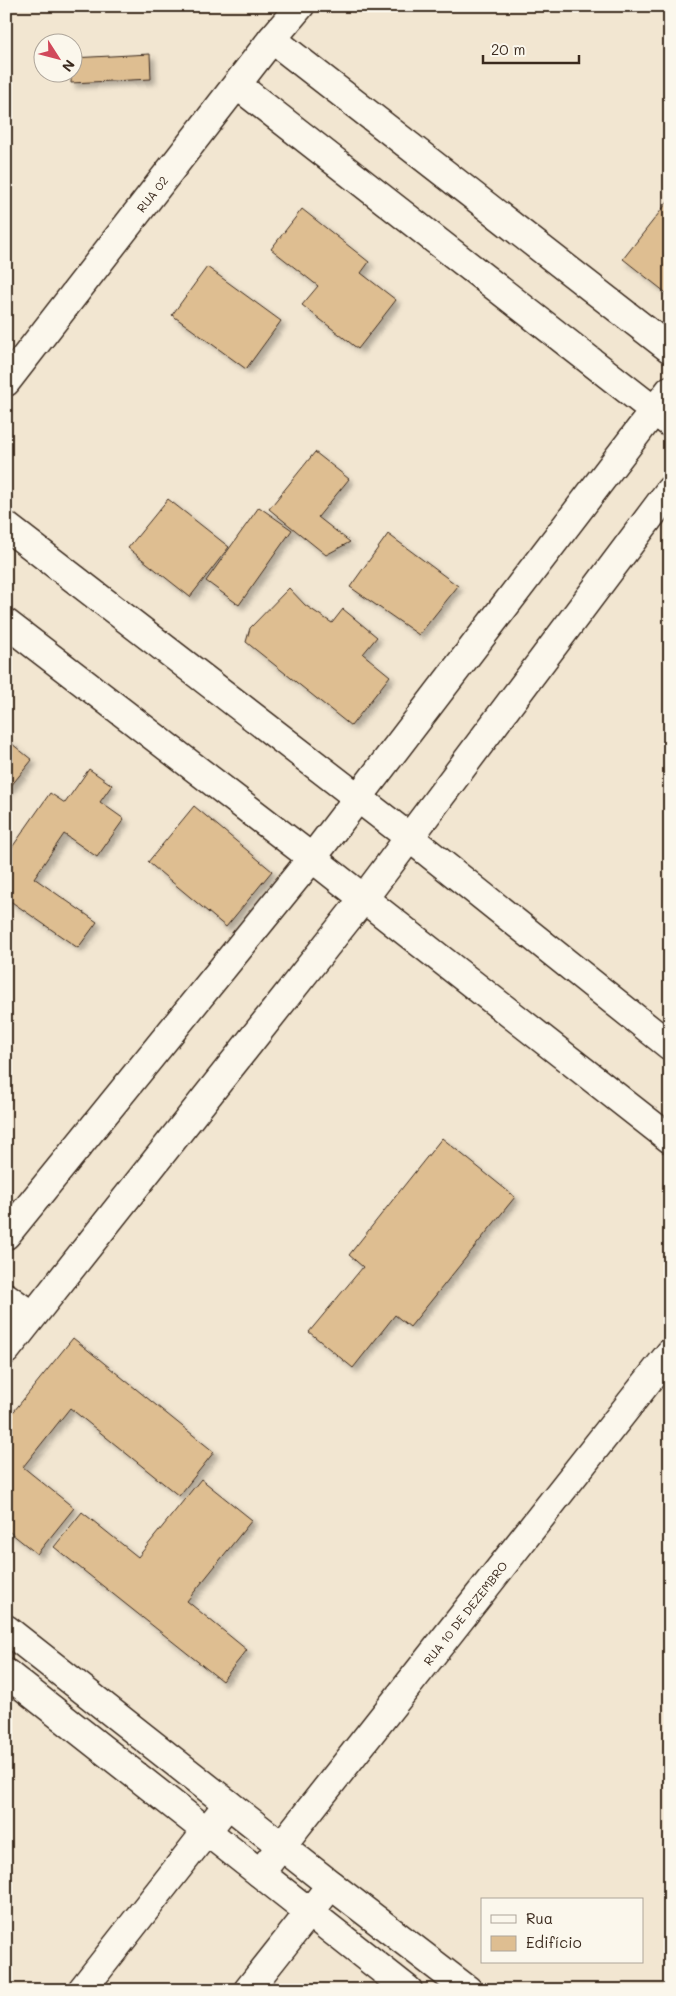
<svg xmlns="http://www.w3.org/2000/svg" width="676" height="1996" viewBox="0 0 676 1996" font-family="Mali,sans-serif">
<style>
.building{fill:#debe91;stroke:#3b2a1e;filter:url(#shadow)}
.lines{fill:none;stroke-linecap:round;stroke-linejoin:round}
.minor-casing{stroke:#3b2a1e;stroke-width:31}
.tertiary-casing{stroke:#3b2a1e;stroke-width:31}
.secondary-casing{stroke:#3b2a1e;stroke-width:31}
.minor{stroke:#fbf7ec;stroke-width:28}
.tertiary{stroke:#fbf7ec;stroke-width:28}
.secondary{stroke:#fbf7ec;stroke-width:28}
.labels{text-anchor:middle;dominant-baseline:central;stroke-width:5;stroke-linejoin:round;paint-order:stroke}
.street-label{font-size:12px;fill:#3b2a1e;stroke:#fbf7ec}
</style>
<defs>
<filter id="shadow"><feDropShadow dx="4.5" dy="4.5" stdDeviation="2.5" flood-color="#0004"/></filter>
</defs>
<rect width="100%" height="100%" fill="#f2e6d1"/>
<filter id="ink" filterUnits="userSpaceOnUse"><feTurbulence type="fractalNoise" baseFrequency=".02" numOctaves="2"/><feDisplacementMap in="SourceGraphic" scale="10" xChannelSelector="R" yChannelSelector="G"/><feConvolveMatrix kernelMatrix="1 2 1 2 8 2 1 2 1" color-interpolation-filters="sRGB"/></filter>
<g filter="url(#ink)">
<g class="building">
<path d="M150 54 151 79 71 83 72 58Z"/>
<path d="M670 199V296L623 259Z"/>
<path d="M302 209 369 262 361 273 396 300 358 349 302 305 318 286 271 249Z"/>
<path d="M207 267 281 321 246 369 172 315Z"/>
<path d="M315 452 349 479 318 517 350 542 326 555 269 509Z"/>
<path d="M168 499 229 547 190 597 128 548Z"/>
<path d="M259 507 292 530 239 605 206 581Z"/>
<path d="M388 534 458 586 419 635 350 587Z"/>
<path d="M289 588 305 605 332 623 343 609 377 637 363 654 390 676 351 726 246 642 250 628Z"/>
<path d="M6 739 32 760 6 792Z"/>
<path d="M89 769 112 785 100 802 124 819 97 857 64 834 34 878 97 922 78 948 6 898V856L50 793 65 803Z"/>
<path d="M194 806 272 871 226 927 148 862Z"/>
<path d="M442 1138 515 1197 410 1327 395 1315 353 1368 309 1332 363 1267 349 1255Z"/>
<path d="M73 1338 214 1452 179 1496 70 1408 23 1467 74 1508 37 1554 6 1529V1421Z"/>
<path d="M201 1479 252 1520 187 1601 247 1650 222 1681 54 1547 82 1512 138 1557Z"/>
</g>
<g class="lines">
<g class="minor-casing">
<g id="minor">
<path d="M272 39 670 349"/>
<path d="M237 85 670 423"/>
<path d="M6 382 272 39 300 6"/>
<path d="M6 1235 312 858 670 390"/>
<path d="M6 1297 32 1316"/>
<path d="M6 1350 364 898 670 490"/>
<path d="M260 1873 670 1353"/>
<path d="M82 1990 228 1804"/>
<path d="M248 1990 331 1885"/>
</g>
</g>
<g class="tertiary-casing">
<g id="tertiary">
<path d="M6 1629 331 1885 468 1990"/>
<path d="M6 1673 408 1990"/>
</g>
</g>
<g class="secondary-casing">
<g id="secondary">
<path d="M6 526 410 838 670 1046"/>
<path d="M6 623 312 858 670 1139"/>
</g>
</g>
<use href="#minor" class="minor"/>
<use href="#tertiary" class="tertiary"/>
<use href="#secondary" class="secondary"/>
</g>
</g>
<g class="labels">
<g class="street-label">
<text transform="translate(152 194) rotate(-52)">RUA 02</text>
<text transform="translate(465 1613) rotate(-52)">RUA 10 DE DEZEMBRO</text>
</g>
</g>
<rect width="676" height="1996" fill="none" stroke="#fbf7ec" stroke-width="25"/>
<rect x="12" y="12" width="651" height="1971" fill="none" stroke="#3b2a1e" stroke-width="2" filter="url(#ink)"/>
<rect x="481" y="1898" width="162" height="65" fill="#fbf7ec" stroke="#aea59a"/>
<rect x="491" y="1915" width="25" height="8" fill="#fbf7ec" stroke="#aea59a"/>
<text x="526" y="1924" font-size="15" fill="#3b2a1e">Rua</text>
<rect x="491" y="1936" width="25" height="15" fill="#debe91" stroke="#aea59a"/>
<text x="526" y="1948" font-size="15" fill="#3b2a1e">Edifício</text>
<g transform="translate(58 58) rotate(126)"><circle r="24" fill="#fbf7ec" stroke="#aea59a"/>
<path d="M0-4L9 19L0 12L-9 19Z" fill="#d1495b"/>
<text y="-8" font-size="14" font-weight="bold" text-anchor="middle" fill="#3b2a1e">N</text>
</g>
<path d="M483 55v8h96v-8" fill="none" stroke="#3b2a1e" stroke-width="2.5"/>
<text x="491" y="55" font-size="15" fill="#3b2a1e" stroke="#fbf7ec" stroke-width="4" paint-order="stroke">20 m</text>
</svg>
